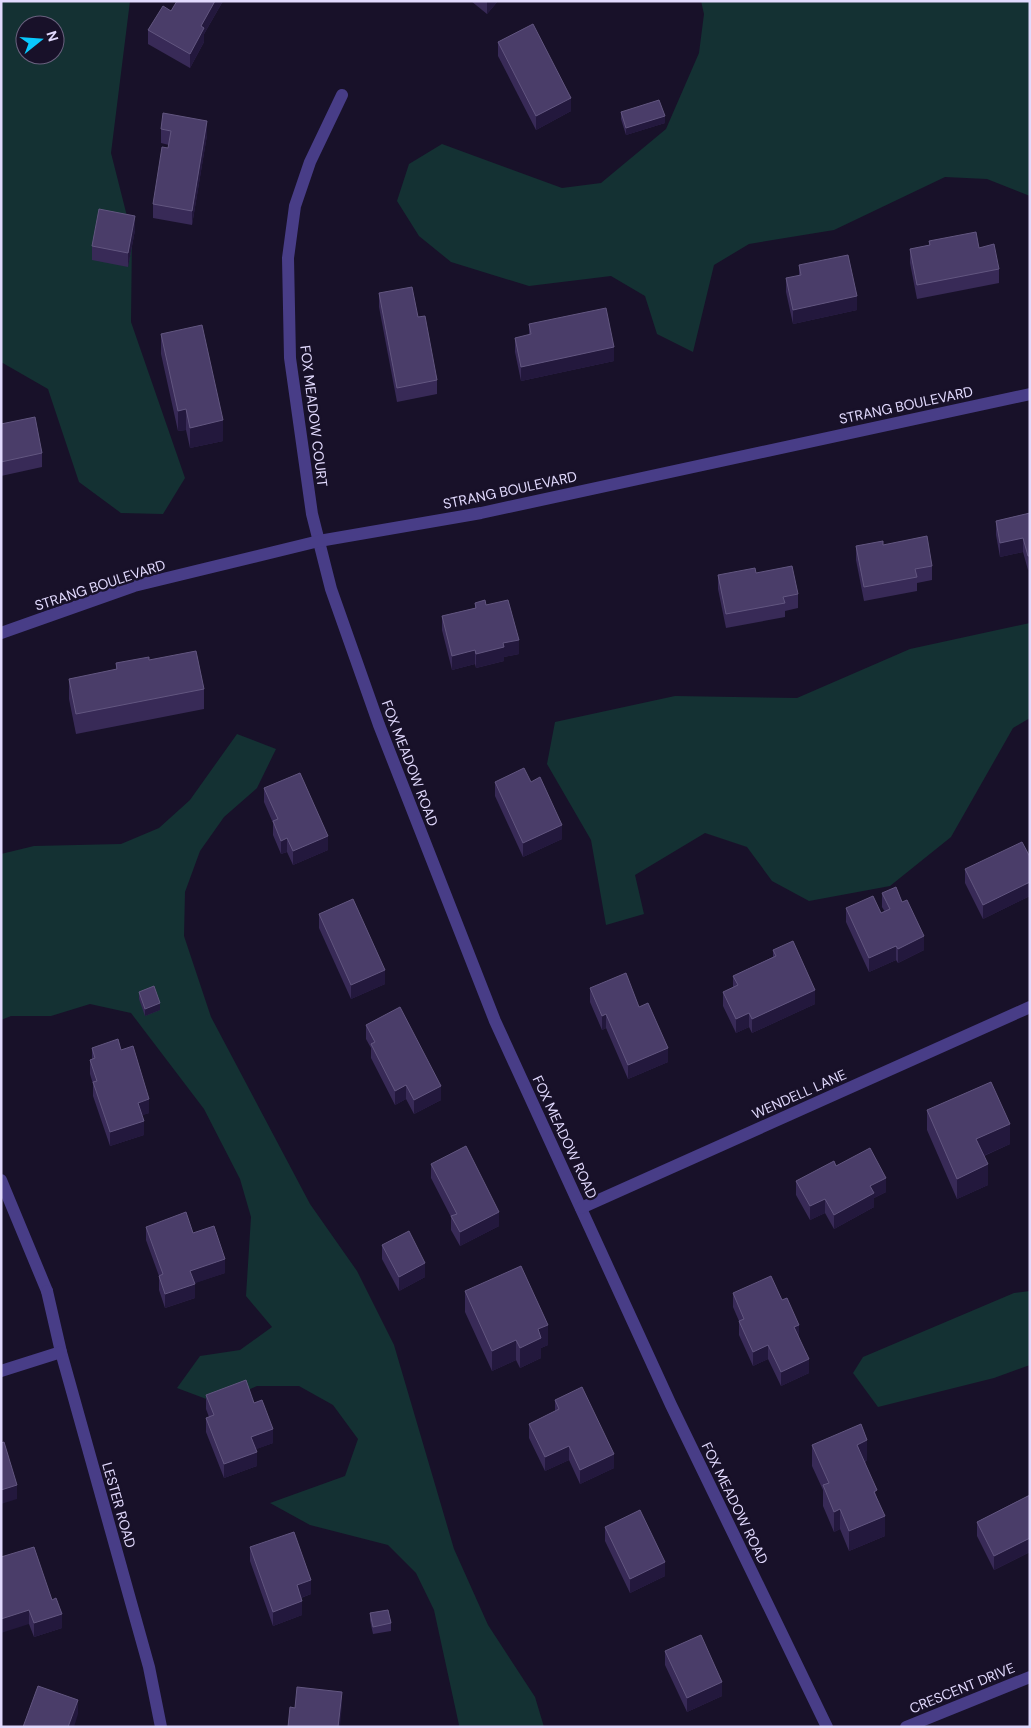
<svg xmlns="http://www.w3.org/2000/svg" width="1031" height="1728" viewBox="0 0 1031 1728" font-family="'DM Sans',sans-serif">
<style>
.green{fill:#143133;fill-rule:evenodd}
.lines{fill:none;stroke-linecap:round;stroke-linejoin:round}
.service{stroke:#483d87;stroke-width:12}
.minor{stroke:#483d87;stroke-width:12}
.wall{fill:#382a57}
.shaded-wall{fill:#23183d}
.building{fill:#4a3d69;stroke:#625680}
.labels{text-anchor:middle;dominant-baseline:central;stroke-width:5;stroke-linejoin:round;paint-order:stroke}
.street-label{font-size:14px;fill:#e2dafe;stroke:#181129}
</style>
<rect width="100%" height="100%" fill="#181129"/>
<g class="green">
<path d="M1 1H130L111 153 132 236 131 322 185 478 163 514 121 513 79 482 48 389 1 362ZM25 25H55V55H25Z"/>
<path d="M701 1H1030V196L987 179 945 177 834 230 749 244 714 265 693 352 657 334 645 296 611 276 529 286 451 262 419 236 397 201 409 164 442 144 562 188 601 183 666 129 699 53 704 14Z"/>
<path d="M1030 623V718L1013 728 951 837 890 886 809 901 772 881 747 847 705 833 635 875 644 914 606 925 591 840 547 764 555 722 675 696 797 698 910 649Z"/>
<path d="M237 734 276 749 257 788 224 817 200 851 185 892 184 936 211 1017 310 1204 357 1271 394 1345 454 1549 488 1625 535 1697 544 1727H458L459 1725 434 1610 416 1573 388 1545 310 1525 270 1503 345 1476 358 1439 333 1405 299 1386H257L217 1403 177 1388 200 1356 240 1350 272 1327 246 1296 251 1217 240 1179 204 1109 131 1013 90 1004 51 1016H11L1 1020V854L34 846 121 844 159 828 190 800Z"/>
<path d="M1030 1291V1365L994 1378 878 1407 853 1373 863 1357 1014 1293Z"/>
</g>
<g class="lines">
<path class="service" d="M1 1180 47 1291"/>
<g class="minor">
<path d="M342 95 310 162 295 206 288 258 290 358 312 514 331 589 379 725 495 1021 671 1405 827 1727"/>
<path d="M1 633 134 586 319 541 481 513 1030 394"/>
<path d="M581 1208 1030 1007"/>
<path d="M47 1291 61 1352 149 1667 161 1727"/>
<path d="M1 1371 61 1352"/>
<path d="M906 1727 1030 1677"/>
</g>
</g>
<g class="wall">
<path d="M177 1H223L204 34V42L190 68 148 44V30L171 11Z"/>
<path d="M471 1H498L487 14Z"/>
<path d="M498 42 571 111 536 130 498 56Z"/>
<path d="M621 112 665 123 626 135 621 119Z"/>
<path d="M161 129 207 135 192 225 153 218V204L169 145 161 143Z"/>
<path d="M135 230 128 267 92 260V246Z"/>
<path d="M929 241 979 248 999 269V283L917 299 910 263V249L929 245Z"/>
<path d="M799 265 857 310 793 324 786 292V278L799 276Z"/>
<path d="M379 293 418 317 437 380V394L397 402 379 307Z"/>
<path d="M529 324 614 361 521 381 515 352V338L529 335Z"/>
<path d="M161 334 223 441 190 448 186 430 178 431 161 354Z"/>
<path d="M1 424 42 453V467L1 476Z"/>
<path d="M1030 513V570H1028L1023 552 1000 557 996 535V521Z"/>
<path d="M883 545 932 566V580L917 583V591L864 601 856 560V546Z"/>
<path d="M756 573 798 594V608L785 611V617L726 628 718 589V575Z"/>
<path d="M475 603 486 605 519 654 504 657V661L476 668 475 664 452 670 442 630V616L475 608Z"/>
<path d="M149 660 204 689V709L76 734 69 699V679L116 670V663Z"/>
<path d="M495 782 562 839 523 857 495 796Z"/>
<path d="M264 788 328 850 293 865 287 852 281 854 273 835V823L264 802Z"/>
<path d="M1030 857V896L983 919 965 883V869Z"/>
<path d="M882 893 924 950 898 963 896 960 869 972 846 922V908L881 913 885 912 882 907Z"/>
<path d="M319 914 385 984 351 999 319 928Z"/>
<path d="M773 950 815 1004 752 1033 749 1027 736 1033 723 1006V992L733 988V976L773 957Z"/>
<path d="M590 988 668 1062 628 1079 606 1028 602 1030 590 1002Z"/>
<path d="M139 992 160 1010 145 1016 139 999Z"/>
<path d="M366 1025 441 1100 414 1114 406 1099 395 1105 371 1058V1048L366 1039Z"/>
<path d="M92 1048 121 1050 149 1113 142 1115 144 1135 110 1146 93 1096V1084L90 1074V1060L92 1059Z"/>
<path d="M927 1110 1010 1144 984 1156 988 1185 957 1199 927 1130Z"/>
<path d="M431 1164 499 1226 460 1246 451 1230V1217L431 1178Z"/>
<path d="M836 1166 886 1192 874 1198V1207L834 1229 825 1213 810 1220 796 1195V1181Z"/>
<path d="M146 1227 193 1233 225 1273 194 1283 195 1298 165 1308 159 1290V1276L146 1240Z"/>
<path d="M382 1245 425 1277 399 1291 382 1259Z"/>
<path d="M465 1291 548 1345 541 1348V1358L520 1368 516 1360 492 1371 465 1312Z"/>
<path d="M733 1293 799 1337 809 1373 781 1386 768 1359 753 1366 739 1335V1321L733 1307Z"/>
<path d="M206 1395 254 1403 273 1443 256 1449 257 1466 224 1478 206 1432V1418L209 1417 206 1409Z"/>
<path d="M555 1400 614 1468 580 1484 569 1460 545 1471 529 1438V1424L555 1411Z"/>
<path d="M812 1445 867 1460 865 1462 877 1498 885 1536 849 1551 840 1529 834 1532 823 1506V1490L812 1466Z"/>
<path d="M1030 1495V1552L994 1570 977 1536V1522Z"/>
<path d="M605 1527 665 1576 630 1593 605 1541Z"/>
<path d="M250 1547 311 1594 301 1598 302 1615 273 1626 250 1561Z"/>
<path d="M1 1557 52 1600 62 1628 34 1637 29 1624Z"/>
<path d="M370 1613 391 1623V1631L373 1634 370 1620Z"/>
<path d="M665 1651 722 1696 687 1712 665 1665Z"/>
</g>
<g class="shaded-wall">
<path d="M215 1H223L204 34V42L190 68V54L201 26Z"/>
<path d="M487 1H498L487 14Z"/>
<path d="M571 98V111L536 130V116Z"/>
<path d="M665 116V123L626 135V128Z"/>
<path d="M207 121V135L192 225V211Z"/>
<path d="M135 216V230L128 267V253Z"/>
<path d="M857 296V310L793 324V310Z"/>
<path d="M614 347V361L521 381V367Z"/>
<path d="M186 409V430L178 431V411Z"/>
<path d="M223 420V441L190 448V428Z"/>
<path d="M1023 538V552L1000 557V543Z"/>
<rect x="1028" y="556" width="2" height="14"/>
<path d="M519 640V654L504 657V661L476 668V654L503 643Z"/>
<path d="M475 650V664L452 670V656Z"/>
<path d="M562 825V839L523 857V843Z"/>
<path d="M328 836V850L293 865V851Z"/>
<path d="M287 838V852L281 854V841Z"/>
<path d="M1030 882V896L983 919V905Z"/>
<path d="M924 936V950L898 963V949Z"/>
<path d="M896 946V960L869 972V958Z"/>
<path d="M385 970V984L351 999V985Z"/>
<path d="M815 990V1004L752 1033V1019Z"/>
<path d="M160 1003V1010L145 1016V1009Z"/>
<path d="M749 1013V1027L736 1033V1019Z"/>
<path d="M606 1014V1028L602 1030V1016Z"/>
<path d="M668 1048V1062L628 1079V1065Z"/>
<path d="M406 1085V1099L395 1105V1091Z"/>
<path d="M441 1086V1100L414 1114V1100Z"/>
<path d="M149 1099V1113L138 1117V1103Z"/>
<path d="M144 1121V1135L110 1146V1132Z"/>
<path d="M1010 1124V1144L976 1159V1139Z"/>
<path d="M988 1164V1185L957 1199V1179Z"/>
<path d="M886 1178V1192L874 1198V1207L834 1229V1215L870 1186Z"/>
<path d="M825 1199V1213L810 1220V1206Z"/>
<path d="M499 1212V1226L460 1246V1232Z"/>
<path d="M225 1259V1273L190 1285V1271Z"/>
<path d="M425 1263V1277L399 1291V1277Z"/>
<path d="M195 1284V1298L165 1308V1294Z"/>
<path d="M548 1325V1345L541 1348V1358L520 1368V1348L538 1329Z"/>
<path d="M799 1325V1339L794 1327Z"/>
<path d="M516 1340V1360L492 1371V1351Z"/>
<path d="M768 1345V1359L753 1366V1352Z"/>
<path d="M809 1359V1373L781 1386V1372Z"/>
<path d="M273 1429V1443L251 1451V1437Z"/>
<path d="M867 1440V1460L857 1465V1445Z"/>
<path d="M569 1446V1460L545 1471V1457Z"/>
<path d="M257 1452V1466L224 1478V1464Z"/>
<path d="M614 1454V1468L580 1484V1470Z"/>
<path d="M17 1485V1499L1 1504V1490Z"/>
<path d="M840 1509V1529L834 1532V1512Z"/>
<path d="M885 1516V1536L849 1551V1531Z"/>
<path d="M1030 1538V1552L994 1570V1556Z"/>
<path d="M665 1562V1576L630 1593V1579Z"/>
<path d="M311 1580V1594L297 1599V1585Z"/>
<path d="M302 1601V1615L273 1626V1612Z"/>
<path d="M29 1610V1624L1 1633V1619Z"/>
<path d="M62 1614V1628L34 1637V1623Z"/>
<path d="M722 1682V1696L687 1712V1698Z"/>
<path d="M342 1692V1706L340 1727H338Z"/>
<path d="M78 1700V1714L74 1727H68Z"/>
</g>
<g class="building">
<path d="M177 1H215L201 26 204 28 190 54 148 30 163 6 171 11Z"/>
<path d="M533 24 571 98 536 116 498 42Z"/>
<path d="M659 100 665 116 626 128 621 112Z"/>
<path d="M163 113 207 121 192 211 153 204 162 147 168 148 171 131 161 129Z"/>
<path d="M99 209 135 216 128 253 92 246Z"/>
<path d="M976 232 979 248 994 244 999 269 917 285 910 249 930 245 929 241Z"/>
<path d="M848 255 857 296 793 310 786 278 801 275 799 265Z"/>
<path d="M412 287 418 317 425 316 437 380 397 388 379 293Z"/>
<path d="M606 308 614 347 521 367 515 338 531 334 529 324Z"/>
<path d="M202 325 223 420 190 428 186 409 178 411 161 334Z"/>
<path d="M35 417 42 453 1 462V424Z"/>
<path d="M1030 513V556H1028L1023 538 1000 543 996 521Z"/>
<path d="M927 536 932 566 915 569 917 577 864 587 856 546 883 541V545Z"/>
<path d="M792 566 798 594 783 597 785 603 726 614 718 575 755 568 756 573Z"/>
<path d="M485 600 486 605 508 600 519 640 503 643 504 647 476 654 475 650 452 656 442 616 476 608 475 603Z"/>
<path d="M196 651 204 689 76 714 69 679 117 669 116 663 149 657V660Z"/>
<path d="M524 768 531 782 540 777 562 825 523 843 495 782Z"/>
<path d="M300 773 328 836 293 851 287 838 281 841 273 821 278 819 264 788Z"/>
<path d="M1022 842 1030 857V882L983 905 965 869Z"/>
<path d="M896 887 902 902 907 900 924 936 898 949 896 946 869 958 846 908 873 896 881 913 890 909 882 893Z"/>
<path d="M353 899 385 970 351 985 319 914Z"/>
<path d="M793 941 815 990 752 1019 749 1013 736 1019 723 992 738 985 733 976 776 956 773 950Z"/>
<path d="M626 973 639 1007 648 1003 668 1048 628 1065 606 1014 602 1016 590 988Z"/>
<path d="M154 986 160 1003 145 1009 139 992Z"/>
<path d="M400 1007 441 1086 414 1100 406 1085 395 1091 371 1044 375 1042 366 1025Z"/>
<path d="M118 1039 121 1050 133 1046 149 1099 138 1103 144 1121 110 1132 93 1082 97 1081 90 1060 95 1058 92 1048Z"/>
<path d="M991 1082 1010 1124 976 1139 988 1164 957 1179 927 1110Z"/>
<path d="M466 1146 499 1212 460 1232 451 1216 457 1214 431 1164Z"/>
<path d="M870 1148 886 1178 870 1186 874 1193 834 1215 825 1199 810 1206 796 1181 834 1161 836 1166Z"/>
<path d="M186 1212 193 1233 214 1226 225 1259 190 1271 195 1284 165 1294 159 1276 163 1274 146 1227Z"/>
<path d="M409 1231 425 1263 399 1277 382 1245Z"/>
<path d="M521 1266 548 1325 538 1329 541 1338 520 1348 516 1340 492 1351 465 1291Z"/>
<path d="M771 1276 782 1300 787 1298 799 1325 794 1327 809 1359 781 1372 768 1345 753 1352 739 1321 744 1319 733 1293Z"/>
<path d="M246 1380 254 1403 262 1400 273 1429 251 1437 257 1452 224 1464 206 1418 214 1415 206 1395Z"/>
<path d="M582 1387 614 1454 580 1470 569 1446 545 1457 529 1424 559 1409 555 1400Z"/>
<path d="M861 1424 867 1440 857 1445 877 1490 874 1492 885 1516 849 1531 840 1509 834 1512 823 1485 829 1483 812 1445Z"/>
<path d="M4 1442 17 1485 1 1490V1443Z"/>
<path d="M1030 1495V1538L994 1556 977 1522Z"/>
<path d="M640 1510 665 1562 630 1579 605 1527Z"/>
<path d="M294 1532 311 1580 297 1585 302 1601 273 1612 250 1547Z"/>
<path d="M34 1547 52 1600 56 1598 62 1614 34 1623 29 1610 1 1619V1557Z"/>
<path d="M388 1610 391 1623 373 1627 370 1613Z"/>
<path d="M701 1635 722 1682 687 1698 665 1651Z"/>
<path d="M38 1686 78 1700 68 1727H23Z"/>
<path d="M297 1687 342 1692 338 1727H288L290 1707 295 1708Z"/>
</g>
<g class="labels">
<g class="street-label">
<text transform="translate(906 405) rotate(-12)">STRANG BOULEVARD</text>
<text transform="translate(314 416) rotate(83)">FOX MEADOW COURT</text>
<text transform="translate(510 490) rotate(-12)">STRANG BOULEVARD</text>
<text transform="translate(100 585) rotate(-18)">STRANG BOULEVARD</text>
<text transform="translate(410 763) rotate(69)">FOX MEADOW ROAD</text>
<text transform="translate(799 1094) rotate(-24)">WENDELL LANE</text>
<text transform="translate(565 1137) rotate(65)">FOX MEADOW ROAD</text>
<text transform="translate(735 1503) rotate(64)">FOX MEADOW ROAD</text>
<text transform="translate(119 1505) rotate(74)">LESTER ROAD</text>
<text transform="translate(962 1688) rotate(-22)">CRESCENT DRIVE</text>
</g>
</g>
<rect width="1031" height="1728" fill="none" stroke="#e2dafe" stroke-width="5"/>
<g transform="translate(40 40) rotate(73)"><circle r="24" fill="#181129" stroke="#69617e"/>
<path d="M0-4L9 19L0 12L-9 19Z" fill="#09c8fc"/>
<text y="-8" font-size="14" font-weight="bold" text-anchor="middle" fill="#e2dafe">N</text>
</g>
</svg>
